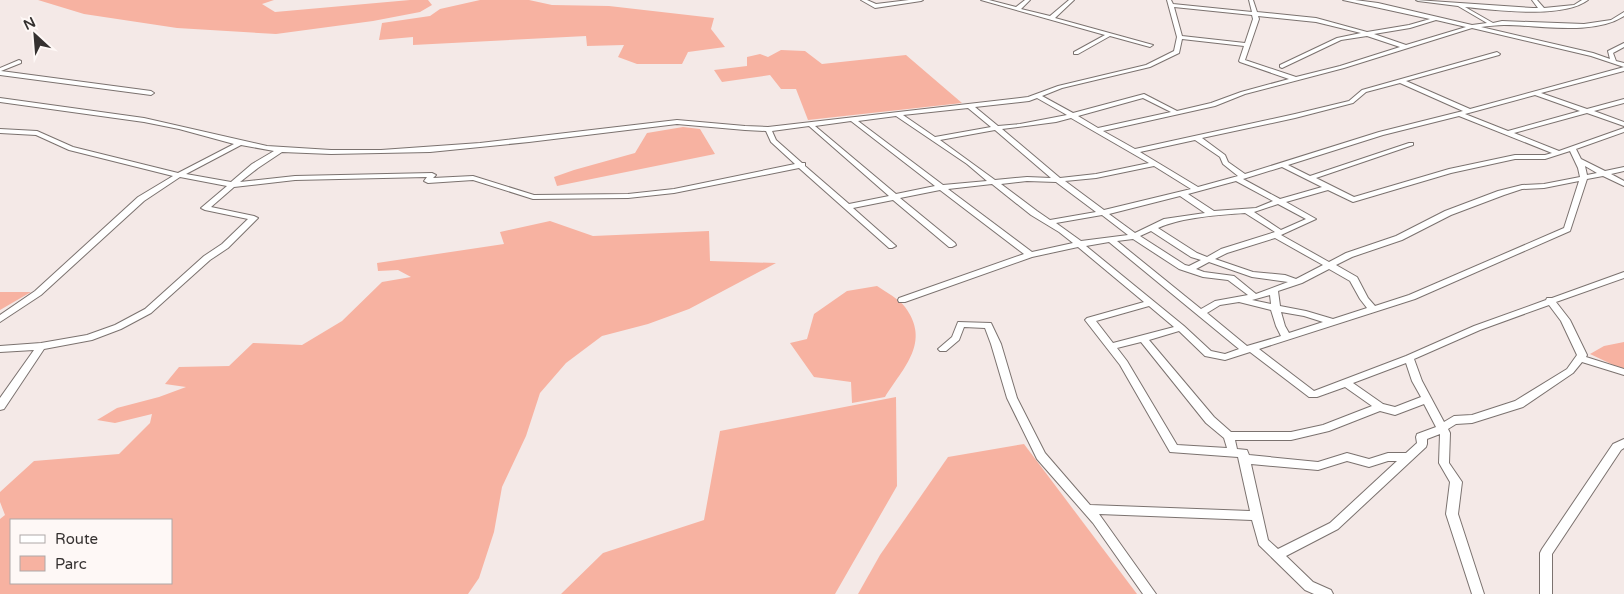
<svg xmlns="http://www.w3.org/2000/svg" width="1624" height="594" viewBox="0 0 1624 594" font-family="'Varela Round',sans-serif">
<style>
.green{fill:#f7b2a1;fill-rule:evenodd}
.lines{fill:none;stroke-linecap:round;stroke-linejoin:round}
.minor-casing{stroke:#7b726f;stroke-width:2}
.minor{fill:#fff;fill-rule:evenodd}
</style>
<rect width="100%" height="100%" fill="#f4e9e7"/>
<g class="green">
<path d="M38 0H274L262 4 275 12 410 0H428L432 5 420 12 373 21 276 34 177 28 84 14Z"/>
<path d="M480 0H529L552 5 609 6 714 18 711 29 725 47 688 52 682 64H637L618 57 624 45 587 46 586 36 413 45V37L379 40 382 23 430 16 440 9Z"/>
<path d="M781 50 805 51 822 64 906 55 962 103 808 120 796 89H781L770 75 722 82 714 70 747 66V57L760 54 768 57Z"/>
<path d="M683 127 700 129 715 154 557 186 554 177 574 170 635 153 647 133Z"/>
<path d="M550 221 593 236 709 231 710 261 776 263 689 309 648 324 602 336 566 363 540 393 526 436 502 487 494 532 479 578 468 594H0V519L5 515 0 502V492L34 461 119 454 150 423 152 414 115 423 97 420 117 408 159 397 186 387 165 384 179 367 229 366 253 343 302 345 342 321 382 282 411 277 398 270 378 271 377 263 504 244 500 232ZM11 520H171V583H11Z"/>
<path d="M877 286C886 292 899 299 905 307 931 342 904 367 885 397L852 403 851 382 814 377 790 343 807 339 814 314 847 291Z"/>
<path d="M0 292H31L0 310Z"/>
<path d="M1624 342V370L1590 354 1604 346Z"/>
<path d="M896 397 897 486 835 594H561L603 553 704 520 720 431Z"/>
<path d="M1024 444 1137 594H858L880 555 948 457Z"/>
</g>
<g class="lines">
<g class="minor-casing">
<g id="minor">
<path d="M861 0H867L876 4 909 0H923L921 1 875 8Z"/>
<path d="M981 0H989L1016 7 1025 0H1030L1021 9 1050 16 1069 0H1074L1055 18 1153 45 1150 47 1110 36 1078 54H1074V52L1105 35Z"/>
<path d="M1167 0H1171L1173 4 1252 12 1249 0H1253L1257 12 1316 18 1367 32 1409 25 1430 19 1343 0H1355L1378 3 1472 25 1487 23 1458 6 1418 1 1416 0 1533 8H1538L1532 0H1537L1544 8 1574 5 1582 0H1588C1563 19 1496 10 1465 7L1493 23 1502 21 1584 24 1611 20 1624 12V16C1593 36 1540 25 1504 25 1497 25 1489 26 1481 27L1593 53 1610 59 1608 51 1624 43V47L1613 53 1616 61 1624 63V67L1591 56 1472 28 1344 68 1245 94 1215 106 1103 131 1135 149 1295 114 1349 101 1362 90 1497 52 1500 54 1499 55 1406 81 1470 109 1624 67V71L1541 93 1587 109 1624 99V103L1594 111 1624 122V126L1587 113 1514 133 1559 151 1624 128V132L1576 149 1581 159 1605 171 1624 167V171L1611 174 1624 181V186L1603 176 1587 179 1570 231 1415 299 1259 349 1314 391 1406 356 1474 326 1546 300 1547 298H1552L1624 272V278L1556 302 1570 320 1587 355 1586 357 1624 369V375L1582 362 1573 373 1523 407 1472 423 1456 424 1448 429 1450 433 1449 463 1462 482 1458 514 1484 594H1472L1446 514 1450 482 1439 463 1440 434 1427 439V444L1426 447 1338 529 1286 556 1313 582 1331 590 1333 594H1314L1305 590 1259 545 1252 520 1099 514 1156 594H1143L1093 523 1037 459 1007 398 991 344 985 328 964 327 959 340 946 351H940L938 349 952 337 958 322 991 323 1001 344 1017 398 1045 453 1090 505 1250 511 1238 457 1170 452 1120 365 1085 320 1087 318 1144 302 1078 247 1032 257 905 302H899L898 300 899 298 1024 254 940 190 900 198 955 243 956 245 952 247H949L893 200 853 208 896 246 892 248H889L799 168 674 193 628 198 533 199 473 180 428 183 424 181 427 177 295 180 234 187 211 207 254 216 258 218 228 248 210 260 151 313 121 329 92 340 44 349 4 409 0 410V398L34 350 0 352V346L41 343 87 335 115 325 145 309 204 256 222 244 248 219 205 210 201 208 227 186 180 177 144 201 41 295 0 322V315L35 291 138 197 173 176 69 150 36 135 0 133V129L37 131 73 147 178 173 234 144 179 129 144 122 0 102V98L144 118 267 146 331 150H381L480 143 677 120 745 126 768 127 1028 97 1058 86 1146 65 1174 51 1177 37ZM1174 7 1252 15 1253 19 1245 43 1182 36ZM1258 16 1316 22 1361 33 1337 38 1280 65V67L1282 68 1341 40 1367 36 1400 47 1340 66 1296 77 1245 60 1259 19ZM1436 20 1466 27 1406 45 1374 34 1410 28ZM1182 39 1244 46 1239 61 1240 62 1289 79 1241 92 1211 103 1177 111 1144 94 1073 113 1042 96 1062 88 1150 67 1179 53ZM1400 83 1463 111 1379 132 1245 174 1228 162 1225 155 1202 138 1295 118 1353 103 1366 92ZM1535 95 1580 111 1508 131 1465 114ZM1037 98 1067 115 1020 124 998 126 975 107 1029 101ZM1143 98 1171 112 1098 128 1078 116ZM968 108 991 127 935 137 903 115ZM896 116 967 164 987 181 943 185 858 121ZM1459 116 1552 153 1545 155H1515L1449 169 1354 197 1316 178 1413 145V143H1409L1310 176 1288 165 1383 135ZM1071 118 1149 163 1096 174 1060 178 1002 129 1056 122ZM851 121 935 186 896 194 815 126ZM677 124 745 130 766 131 771 142 795 164 674 189 628 194 534 195 473 176 433 178 436 175 432 173 295 176 240 182 258 168 282 152 331 154 430 152 529 142ZM809 126 889 196 849 204 805 166V163H802L776 140 772 131ZM995 130 1051 178 1027 177 995 180 940 140ZM1195 140 1220 157 1223 164 1238 176 1198 187 1140 152ZM241 145 274 151 252 164 231 182 186 174ZM1570 151 1578 168 1580 177 1544 184 1522 185 1498 191 1445 211 1396 236 1346 253 1329 262 1281 235 1316 219 1286 202 1328 190 1353 202 1451 173 1515 159H1545ZM1154 166 1191 189 1104 210 1065 181 1096 178ZM1585 166 1597 173 1587 175ZM1282 167 1322 187 1280 199 1243 179ZM1027 181 1056 182 1096 212 1050 220 1037 211 1001 184ZM1236 181 1273 201 1256 208 1214 211 1188 194ZM1579 181 1564 228 1409 295 1375 306 1368 298 1357 277 1336 265 1352 257 1402 240 1451 215 1504 195 1522 189 1544 188ZM992 184 1031 215 1059 232 1073 243 1032 252 948 189ZM1180 196 1205 213 1164 219 1135 233 1109 214ZM1278 204 1306 219 1281 230 1254 212ZM1245 213 1275 232 1221 249 1207 257 1197 253 1158 228C1183 217 1218 215 1245 213ZM1102 215 1128 235 1081 241 1056 223ZM1151 231 1191 257 1201 260 1189 266 1185 265 1140 236ZM1275 238 1323 265 1296 279 1285 275 1253 272 1215 259 1227 253ZM1133 239 1179 269 1203 277 1228 280 1248 295 1215 301 1201 309 1117 241ZM1109 242 1239 349 1225 354 1211 351 1184 326 1086 246ZM1209 262 1252 277 1288 282 1256 294 1234 276 1204 272 1196 269ZM1329 269 1350 281 1360 299 1367 308 1333 319 1306 311 1280 306 1278 291 1302 283ZM1270 295 1271 304 1252 300ZM1239 302 1271 310 1276 326 1281 336 1247 346 1207 313 1220 305ZM1549 305 1561 321 1577 355 1567 369 1515 401 1472 415 1454 416 1444 422 1422 381 1414 359 1480 330ZM1149 306 1174 327 1113 343 1096 321ZM1281 312 1304 316 1323 322 1289 333 1285 326ZM1179 331 1205 356 1225 360 1250 352 1309 397H1317L1345 387 1372 406 1323 425 1291 432H1231L1214 417 1149 340ZM1141 342 1206 423 1224 438 1227 448 1177 445 1127 361 1117 348ZM1406 363 1412 381 1421 397 1395 407 1383 404 1353 383ZM1424 404 1436 427 1417 434 1416 437 1417 443 1406 453H1388L1369 459 1347 453 1318 462 1249 455 1247 450 1237 449 1235 440H1291L1329 431 1380 411 1395 415ZM1347 461 1369 467 1388 461H1397L1330 523 1278 549 1268 540 1251 464 1318 470Z"/>
<path d="M19 60 21 61V63L1 71 151 91 154 93 151 95 0 75V68Z"/>
<path d="M1624 439V448L1621 450 1552 554V594H1540V553L1542 549 1613 444Z"/>
</g>
</g>
<use href="#minor" class="minor"/>
</g>
<rect x="10" y="519" width="162" height="65" fill="#fef8f6" stroke="#aea8a7"/>
<rect x="20" y="535" width="25" height="8" fill="#ffffff" stroke="#aea8a7"/>
<text x="55" y="544" font-size="15" fill="#353130">Route</text>
<rect x="20" y="556" width="25" height="15" fill="#f7b2a1" stroke="#aea8a7"/>
<text x="55" y="569" font-size="15" fill="#353130">Parc</text>
<g transform="translate(35 35) rotate(334)" stroke="#fef8f6" stroke-width="4" paint-order="stroke">
<path d="M0-4L9 19L0 12L-9 19Z" fill="#353130"/>
<text y="-8" font-size="14" font-weight="bold" text-anchor="middle" fill="#353130">N</text>
</g>
</svg>
